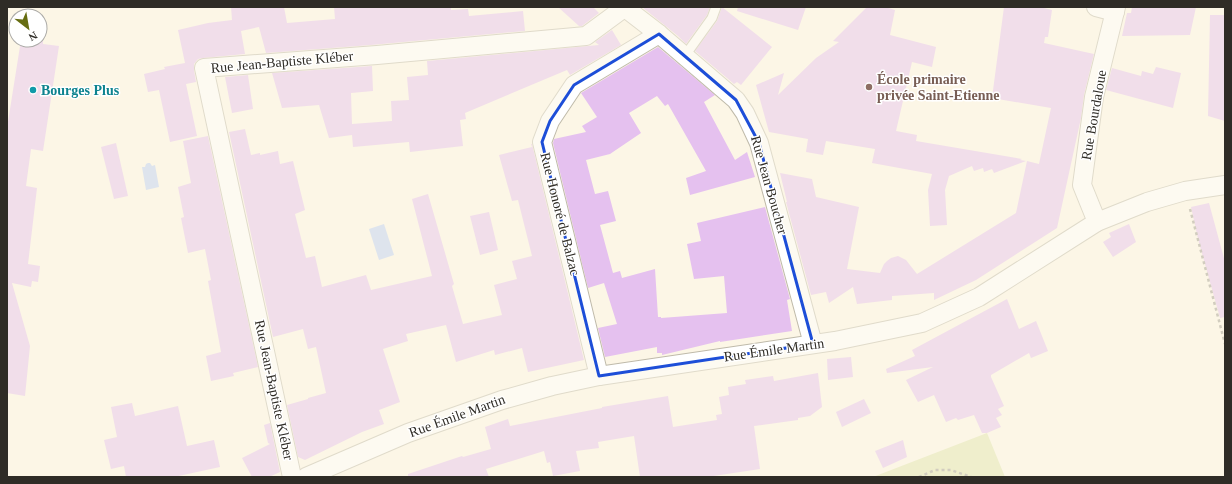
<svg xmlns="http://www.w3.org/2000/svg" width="1232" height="484" viewBox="0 0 1232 484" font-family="Georgia,serif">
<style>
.green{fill:#dfe4ad}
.water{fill:#bbcff6}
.building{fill:#e5c1ef}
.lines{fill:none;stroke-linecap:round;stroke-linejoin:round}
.lane-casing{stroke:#bfbaaa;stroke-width:11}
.street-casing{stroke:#bfbaaa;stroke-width:20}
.path{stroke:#a19c91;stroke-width:2.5;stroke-dasharray:3 3;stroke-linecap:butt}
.lane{stroke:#fff;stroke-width:9}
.street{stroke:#fff;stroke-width:18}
.marked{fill:none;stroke:#1d4ed8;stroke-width:3;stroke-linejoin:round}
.education-dot{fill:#8d6e63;stroke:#fff;stroke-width:1.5}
.culture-dot{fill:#0f9aa8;stroke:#fff;stroke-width:1.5}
.labels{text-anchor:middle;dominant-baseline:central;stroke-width:3;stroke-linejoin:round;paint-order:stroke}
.street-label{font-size:14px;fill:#2f2c26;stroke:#fff}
.education-label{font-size:14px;font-weight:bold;fill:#785e54;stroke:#fff;text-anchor:start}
.culture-label{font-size:14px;font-weight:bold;fill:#0d838f;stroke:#fff;text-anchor:start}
</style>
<rect width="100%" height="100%" fill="#fcf6e6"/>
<path class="green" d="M987 433 1005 477H873Z"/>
<g class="water">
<path d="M148 163H150L152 166 155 165 159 187 146 190 142 167H145L146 164Z"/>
<path d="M384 224 394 255 379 260 369 229Z"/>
</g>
<g class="building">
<path d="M231 7H284L287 23 335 19 334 7H451V10L468 9 469 16 523 11 525 31 371 45 266 53 259 27 241 31 245 54 203 58 198 59 194 64V70L196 82 186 84 197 136 170 142 159 90 148 92 144 74 165 69 164 67 185 63 178 30 208 23 232 20Z"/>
<path d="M558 7H593L599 13 582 26H579Z"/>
<path d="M642 7H710L707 15 686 44 678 36Z"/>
<path d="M722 7 772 47 741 85 737 82 734 84 695 51 717 21Z"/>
<path d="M738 7H806L798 30 737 11Z"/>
<path d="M867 7H885L895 10 890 35 936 47 932 67 912 62 896 131 917 135 916 141 1022 159 1020 160 1026 161 994 173 992 169 984 172 983 168 974 171 972 166 949 176 945 190 947 225 930 226 928 190 932 174 872 163 875 149 826 141 823 155 806 152 808 139 769 132 756 85 784 73 778 95 816 58 839 42 833 41Z"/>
<path d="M1004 7H1040L1052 10 1048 37H1045L1044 43 1094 54 1084 95 1081 118 1057 228 976 280 934 300V293L892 296V300L857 304 853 287 829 303 826 292 811 295 786 202H787L780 173 812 179 816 197 859 207 847 269 880 273 884 264 887 261 891 258 898 256 906 260 917 274 1016 213 1027 161 1039 164 1051 108 992 98Z"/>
<path d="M1132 7H1196L1190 35 1122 36 1127 13H1131Z"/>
<path d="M1210 15H1225V121L1208 116Z"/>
<path d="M612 30 621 45 570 75 567 70 465 113 466 119 460 120 463 146 410 152 409 142 353 147 352 135 329 138 319 105 282 108 272 73 372 66 373 91 351 93 352 124 392 121 391 101 409 100 407 77 428 75 427 61 599 45 595 42Z"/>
<path d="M21 40H43V44L59 46 43 151 31 149 26 186 37 188 28 264 40 266 38 282 32 281 31 287 12 283 30 346 25 396 7 393V128Z"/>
<path d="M658 47 715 95 704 102 735 160 747 152 755 177 690 195 686 178 706 171 668 104 665 106 657 96 629 113 641 133 610 154 586 160 595 194 608 191 616 221 600 225 613 273 620 271 622 278 655 269 658 317H661V318L727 313 724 276 694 279 687 244 701 241 697 223 765 207 790 299 787 300 792 331 720 342V341L662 355V353H657V347L605 357 598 328 617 324 604 283 588 288 553 143 554 139 586 132 582 126 597 117 581 93Z"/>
<path d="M1156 67 1181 73 1173 108 1106 90 1112 68 1141 76 1142 71 1153 74Z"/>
<path d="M248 75 253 109 232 113 225 77Z"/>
<path d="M245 129 251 155 260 153V155L278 151 280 164 293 161 305 210 295 214 306 258 315 256 322 287 366 275 371 290 432 276 412 199 428 194 454 284 452 286 463 324 502 315 494 285 517 279 512 261 532 256 518 200 512 201 499 155 532 147 531 144H532L584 360 528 372 522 348 495 355 494 350 456 362 446 325 406 334 408 341 383 349 400 402 379 410 384 424 362 432 305 460 298 457 287 405 308 399V398L326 393 316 347 308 349 303 329 273 337 229 132Z"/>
<path d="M208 136 258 367 233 373 234 376 211 381 206 356 221 352 208 281 211 280 205 249 188 253 181 218 184 217 178 187 191 183 183 141Z"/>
<path d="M116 143 128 196 114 199 101 147Z"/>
<path d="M1209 203 1225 262V317L1220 318 1198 239 1191 207Z"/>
<path d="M489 212 498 250 480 255 470 216Z"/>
<path d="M1129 224 1136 242 1113 257 1103 242 1111 237 1109 233Z"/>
<path d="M1007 299 1019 329 1036 321 1048 351 1031 358 1029 353 991 375V377L1004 406 998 409 1002 415 996 418 1001 427 987 433H982L974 415 958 420 956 418 946 422 934 395 918 402 906 380 933 367 887 373 886 369 915 356 912 350Z"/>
<path d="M851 357 853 377 828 380 827 359Z"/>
<path d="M818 373 822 407 810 416 798 418V420L754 426 760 469 707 477H640L634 436 598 442 599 448 576 451 580 471 553 476 550 462 547 463 544 451 486 469 489 477H408V474L462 456 463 457 491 449 485 427 508 419 510 426 602 408V407L668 396 673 427 717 420 716 415 722 414 719 397 729 395 728 387 746 384 745 380 773 376 774 381Z"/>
<path d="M864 399 871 413 842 427 836 412Z"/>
<path d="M132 403 135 416 178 406 187 446 214 440 220 467 174 477H126L124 466 111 469 104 440 117 437 111 407Z"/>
<path d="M270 423 280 472 269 477H252L242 458 270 444 268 443 264 425Z"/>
<path d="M903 440 907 457 883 468 875 451Z"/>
</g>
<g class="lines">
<g class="lane-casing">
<path id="lane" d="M684 57 712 18 716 7"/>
</g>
<g class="street-casing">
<g id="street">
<path d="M624 7 659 34 736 100 745 113 759 143 813 344"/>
<path d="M1096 7 1115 12"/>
<path d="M1097 222 1082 185 1094 97 1116 7"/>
<path d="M599 376 542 142 550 121 574 85 659 34"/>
<path d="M292 477 204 68 377 55 586 36 624 8"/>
<path d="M306 477 408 433 502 400 552 386 599 376 835 341 922 323 979 297 1097 222 1147 202 1185 191 1225 185"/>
</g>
</g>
<g class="path">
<path d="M1190 209 1225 344"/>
<path d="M919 477 935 470H951L971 477"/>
</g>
<use href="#lane" class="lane"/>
<use href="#street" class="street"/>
</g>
<path d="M0 0H1232V484H0ZM659 34 736 100 759 143 813 344 599 376 542 142 550 121 574 85Z" fill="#fcf6e6" fill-opacity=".55" fill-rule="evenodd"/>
<path class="marked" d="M659 34 736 100 759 143 813 344 599 376 542 142 550 121 574 85Z"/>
<circle class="education-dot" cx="869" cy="87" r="4"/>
<circle class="culture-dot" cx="33" cy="90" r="4"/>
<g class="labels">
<g class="street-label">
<text transform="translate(282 62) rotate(-5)">Rue Jean-Baptiste Kléber</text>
<text transform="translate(1094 115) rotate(-80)">Rue Bourdaloue</text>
<text transform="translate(769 185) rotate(74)">Rue Jean Boucher</text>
<text transform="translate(560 214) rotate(76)">Rue Honoré de Balzac</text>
<text transform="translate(774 350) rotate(-8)">Rue Émile Martin</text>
<text transform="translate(274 390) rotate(78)">Rue Jean-Baptiste Kléber</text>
<text transform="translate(457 416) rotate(-20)">Rue Émile Martin</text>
</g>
<g class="education-label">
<text x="877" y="79">École primaire<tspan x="877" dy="16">privée Saint-Etienne</tspan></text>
</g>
<g class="culture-label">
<text x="41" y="90">Bourges Plus</text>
</g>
</g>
<rect width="1232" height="484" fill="none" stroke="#2f2c26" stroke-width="16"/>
<g transform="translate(28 28) rotate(149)"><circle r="19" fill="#ffffff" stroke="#acaba8"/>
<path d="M0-3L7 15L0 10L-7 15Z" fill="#666d12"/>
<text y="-6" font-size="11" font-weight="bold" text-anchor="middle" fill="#2f2c26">N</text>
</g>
</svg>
